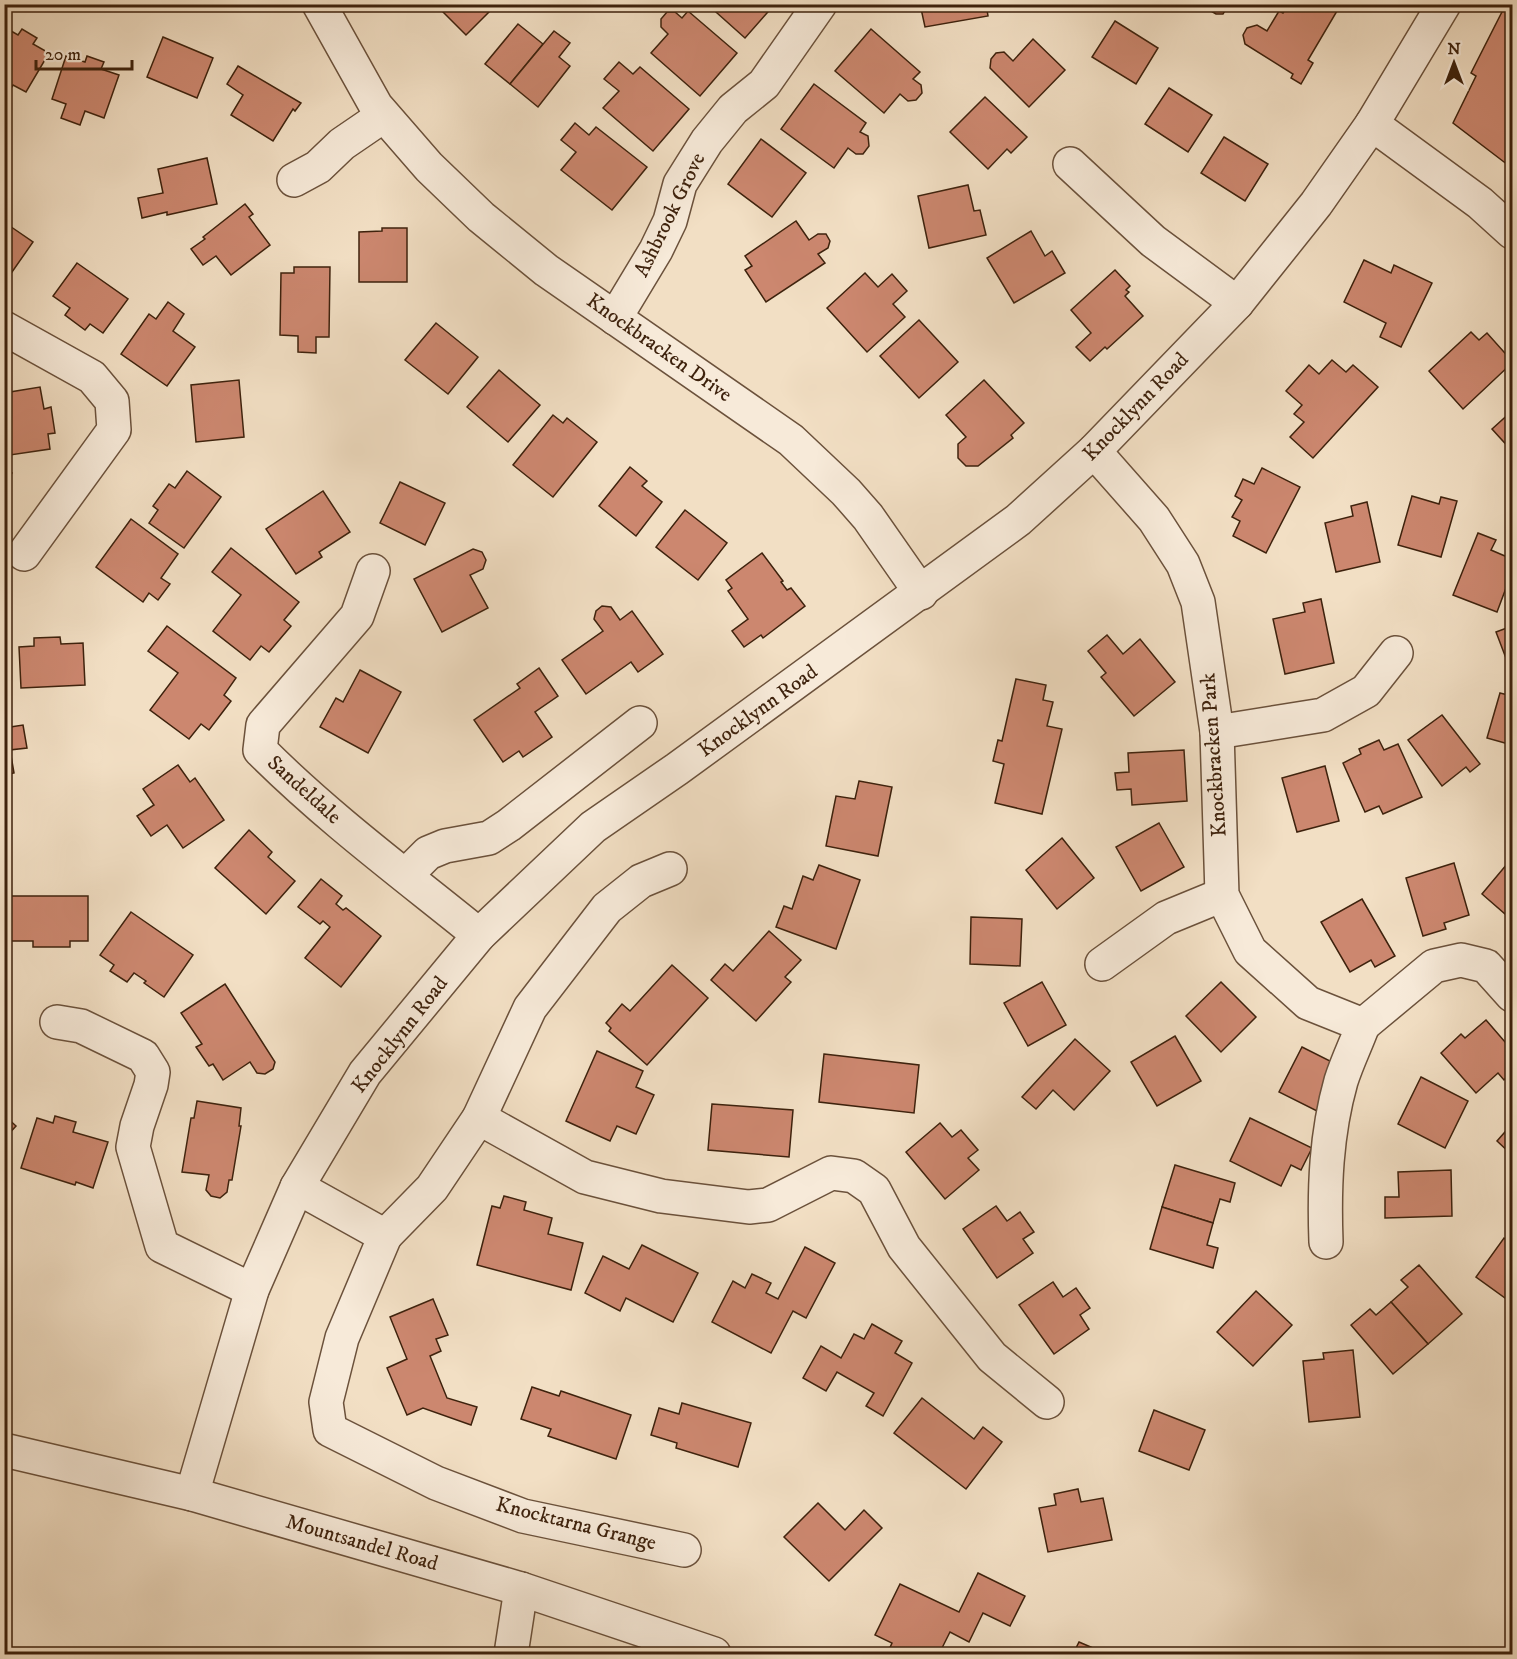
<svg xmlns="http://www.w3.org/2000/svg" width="1517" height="1659" viewBox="0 0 1517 1659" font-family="'IM FELL DW Pica',serif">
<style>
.building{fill:#cc876f;stroke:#3e220d;stroke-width:1.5}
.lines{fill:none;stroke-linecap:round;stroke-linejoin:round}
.minor-casing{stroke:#6b513b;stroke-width:36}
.tertiary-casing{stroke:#6b513b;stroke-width:36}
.minor{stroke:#f7ead9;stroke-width:33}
.tertiary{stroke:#f7ead9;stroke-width:33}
.labels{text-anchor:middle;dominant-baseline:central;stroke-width:4.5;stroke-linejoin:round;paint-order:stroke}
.street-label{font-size:21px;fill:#3e220d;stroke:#f7ead9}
</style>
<rect width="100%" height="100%" fill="#f2dfc4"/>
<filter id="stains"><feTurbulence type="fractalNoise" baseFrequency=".00333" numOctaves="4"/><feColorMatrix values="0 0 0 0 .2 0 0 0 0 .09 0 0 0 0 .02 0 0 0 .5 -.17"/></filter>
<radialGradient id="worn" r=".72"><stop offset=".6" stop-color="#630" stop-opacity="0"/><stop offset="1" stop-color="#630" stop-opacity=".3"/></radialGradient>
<g class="building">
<path d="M450 4H497L466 35 443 12Z"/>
<path d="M707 4H775L745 38Z"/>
<path d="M920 4H986L988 16 925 27Z"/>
<path d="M1206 4H1229L1223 14H1216L1209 10Z"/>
<path d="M1289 4H1325L1337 11 1308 60 1313 63 1301 84 1291 78 1293 74 1245 44 1243 35 1247 28 1257 25 1267 31 1279 11 1283 13Z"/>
<path d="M1506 4H1512V105L1511 109 1512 111V159L1508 165 1453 123 1476 76 1471 73Z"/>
<path d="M688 11 737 53 700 96 651 53 668 34 661 27V19L667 12H675L682 18Z"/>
<path d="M1115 21 1158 48 1136 84 1092 57Z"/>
<path d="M518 24 543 44 510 84 485 64Z"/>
<path d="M4 27 18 35 22 29 37 38 33 44 49 53 26 92 13 85 5 98Z"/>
<path d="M871 29 920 72 913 79 921 85 922 93 916 100 908 101 900 94 884 113 835 71Z"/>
<path d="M554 31 570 43 559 57 570 66 538 107 510 84Z"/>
<path d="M163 37 213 58 197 98 147 77Z"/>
<path d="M1033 39 1065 70 1029 107 990 68 991 59 996 53 1004 52 1013 61Z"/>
<path d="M66 56 85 62 87 56 104 62 101 69 119 75 104 118 85 111 80 125 61 118 66 104 52 99Z"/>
<path d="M619 62 633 74 640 67 689 109 653 151 603 108 619 91 604 79Z"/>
<path d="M238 66 301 103 295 111 293 109 273 141 231 115 243 95 227 84Z"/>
<path d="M814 84 866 123 860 132 868 136 869 146 863 154H856L848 148 834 168 781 129Z"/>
<path d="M1169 88 1212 115 1188 152 1145 124Z"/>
<path d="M985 97 1027 137 1011 153 1007 149 988 169 950 132Z"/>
<path d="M575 123 589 135 596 127 647 167 612 210 561 170 576 152 561 140Z"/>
<path d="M1224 137 1268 164 1245 201 1201 173Z"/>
<path d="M761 139 806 173 772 217 728 184Z"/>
<path d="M207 158 217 204 167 215V212L142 218 138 198 163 193 158 169Z"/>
<path d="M968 185 974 211 980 210 986 235 929 248 918 196Z"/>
<path d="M245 204 253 214 249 217 270 245 231 275 216 256 203 265 191 249 205 239 203 237Z"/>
<path d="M796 221 809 240 818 234H826L830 241 828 248 818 254 825 263 766 302 745 270 752 266 745 256Z"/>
<path d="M4 222 33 242 5 282 4 281Z"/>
<path d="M382 228H407V282H359V232L382 231Z"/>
<path d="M1031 231 1045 256 1052 251 1065 273 1014 303 987 258Z"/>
<path d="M1364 260 1391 273 1394 265 1432 283 1401 347 1380 337 1386 323 1344 302Z"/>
<path d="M77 263 128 299 103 333 90 324 85 330 65 315 70 308 53 296Z"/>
<path d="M294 267H330L329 337H316V353L298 352V336L280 335 281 273H294Z"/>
<path d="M1115 270 1130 286 1126 290 1129 292 1125 296 1143 316 1107 349 1105 347 1090 361 1076 347 1091 333 1071 310Z"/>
<path d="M865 273 878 287 892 274 907 291 893 304 905 317 867 352 827 308Z"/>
<path d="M168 302 184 314 173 331 195 347 167 386 121 354 149 314 156 319Z"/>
<path d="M919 320 958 362 919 398 880 356Z"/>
<path d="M436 323 478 357 448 394 405 360Z"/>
<path d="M1471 332 1479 340 1487 333 1512 361V363L1463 409 1429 371Z"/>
<path d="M1332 360 1346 372 1353 365 1378 387 1313 458 1290 437 1304 422 1294 414 1302 405 1286 391 1309 365 1319 374Z"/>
<path d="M499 370 540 405 508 442 467 407Z"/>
<path d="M239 380 244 437 196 442 191 385Z"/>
<path d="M984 380 1024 423 1011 435 1013 438 978 466H966L958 458V444L966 437 946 415Z"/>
<path d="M40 387 44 409 51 407 55 433 48 434 50 449 10 455 4 427V393Z"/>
<path d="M1512 411V451L1492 429Z"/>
<path d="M553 415 563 423 567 418 597 442 553 497 513 465Z"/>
<path d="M630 467 647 481 642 486 662 502 636 536 599 506Z"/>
<path d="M4 468 12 473 4 486Z"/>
<path d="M1262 468 1300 487 1266 553 1233 536 1240 521 1232 517 1242 500 1235 496 1243 479 1254 484Z"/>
<path d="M187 471 221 497 184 548 149 523 158 510 153 506 169 484 175 488Z"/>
<path d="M400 482 445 503 425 545 380 523Z"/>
<path d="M323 491 350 532 319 552 322 557 296 574 266 529Z"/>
<path d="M1412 496 1439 504 1441 497 1457 501 1441 557 1398 545Z"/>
<path d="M1367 502 1380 562 1336 572 1325 523 1353 516 1351 506Z"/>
<path d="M685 510 727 543 698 580 656 547Z"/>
<path d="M131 519 178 554 161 578 170 584 158 600 149 593 143 602 96 567Z"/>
<path d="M1478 533 1496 540 1491 550 1512 559V572L1497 612 1453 595Z"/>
<path d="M231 548 299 602 284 620 291 626 269 652 261 646 250 660 213 631 241 595 212 572Z"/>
<path d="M473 549 482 552 486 560 483 569 470 575 488 608 442 632 414 579Z"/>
<path d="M762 553 783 581 781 582 787 590 791 588 805 606 763 638 761 635 744 647 732 631 748 619 728 591 732 588 726 580Z"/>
<path d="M1321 599 1334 663 1285 674 1273 619 1305 612 1303 603Z"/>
<path d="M602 606 611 607 620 620 632 611 663 654 638 672 631 662 586 694 562 660 603 631 594 619 596 611Z"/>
<path d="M167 626 236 678 224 695 231 701 209 730 201 724 189 739 150 710 178 673 148 651Z"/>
<path d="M1512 626V674L1496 632Z"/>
<path d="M1107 635 1123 654 1140 639 1175 682 1134 716 1101 677 1106 673 1088 651Z"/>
<path d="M60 637 61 644 83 643 85 685 21 688 19 647 34 646V638Z"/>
<path d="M539 668 558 696 535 712 552 737 523 757 519 751 503 762 474 720 520 688 517 684Z"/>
<path d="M360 670 401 692 368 753 320 727 336 698 343 702Z"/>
<path d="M1016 679 1046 685 1043 700 1053 702 1047 726 1062 729 1042 814 995 803 1004 764 993 761 998 740 1002 741Z"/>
<path d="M1500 693 1512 696V745L1487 738Z"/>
<path d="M1442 715 1480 764 1470 772 1466 767 1442 786 1408 740Z"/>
<path d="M23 725 27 748 10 750 14 773 4 775V728Z"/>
<path d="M1379 740 1384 750 1398 744 1422 797 1383 814 1379 806 1365 812 1343 763 1361 754 1359 749Z"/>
<path d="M1184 750 1187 801 1132 805 1131 789 1117 790 1115 773 1129 772 1128 753Z"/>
<path d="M178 765 190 782 195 778 224 820 183 848 167 825 151 836 137 816 154 805 143 789Z"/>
<path d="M1325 766 1339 821 1297 832 1282 778Z"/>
<path d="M859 781 892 787 878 856 826 846 836 796 855 799Z"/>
<path d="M1159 823 1184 867 1141 891 1116 847Z"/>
<path d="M249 830 272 852 268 857 295 881 266 914 215 868Z"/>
<path d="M1062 838 1094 878 1057 909 1026 870Z"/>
<path d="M1512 858V920L1482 894Z"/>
<path d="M1454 863 1469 915 1444 923 1446 929 1423 936 1406 878Z"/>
<path d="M819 865 860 880 836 949 776 927 784 906 792 909 803 876 813 880Z"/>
<path d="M321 879 342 896 336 904 343 910 346 908 381 936 341 987 305 958 330 927 323 921 320 924 298 907Z"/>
<path d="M4 896H88V941H70V947H33V941H4Z"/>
<path d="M1362 899 1395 956 1375 967 1371 960 1350 972 1321 922Z"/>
<path d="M131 912 193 955 164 997 144 983 146 981 134 973 127 982 110 971 114 965 100 955Z"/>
<path d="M971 917 1022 919 1020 966 970 964Z"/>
<path d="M769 931 801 960 785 977 791 982 756 1021 711 980 725 964 733 971Z"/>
<path d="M672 965 708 998 647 1065 609 1031 611 1028 606 1023 622 1004 630 1011Z"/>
<path d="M1042 982 1066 1025 1028 1046 1004 1003Z"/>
<path d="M1221 982 1256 1017 1221 1052 1186 1016Z"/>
<path d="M225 984 275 1062 273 1069 265 1074 257 1073 250 1062 223 1080 213 1064 209 1066 196 1047 202 1044 181 1013Z"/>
<path d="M1486 1020 1512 1050V1059L1511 1061 1512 1063V1072L1504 1080 1498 1073 1476 1093 1441 1053 1461 1034 1465 1038Z"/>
<path d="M1175 1036 1201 1081 1157 1106 1131 1062Z"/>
<path d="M1075 1039 1110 1071 1074 1110 1053 1090 1036 1109 1022 1097Z"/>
<path d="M1302 1047 1340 1066 1317 1111 1279 1092Z"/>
<path d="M597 1051 643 1071 636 1087 654 1095 636 1134 617 1126 610 1141 566 1121Z"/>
<path d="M824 1054 919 1065 914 1113 819 1102Z"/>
<path d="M1421 1077 1468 1101 1445 1148 1398 1124Z"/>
<path d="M197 1101 241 1108 239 1126H241L232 1180H229L227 1192 220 1198 211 1196 206 1190 209 1175 182 1172 191 1118H194Z"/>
<path d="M712 1104 793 1110 789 1157 708 1150Z"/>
<path d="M4 1115 16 1126 4 1139Z"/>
<path d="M55 1116 76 1122 73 1132 108 1142 93 1188 76 1182 75 1185 21 1168 37 1118 53 1123Z"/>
<path d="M1250 1118 1312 1148 1301 1170 1291 1165 1281 1186 1230 1161Z"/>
<path d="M940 1123 952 1137 961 1130 978 1150 968 1158 979 1170 945 1199 906 1152Z"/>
<path d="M1512 1124V1155L1497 1141Z"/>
<path d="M1175 1165 1235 1183 1230 1202 1220 1199 1213 1223 1162 1207Z"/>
<path d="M1451 1170 1452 1216 1385 1218V1197H1399L1398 1172Z"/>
<path d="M504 1196 526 1202 524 1210 552 1218 548 1234 583 1243 571 1290 477 1265 492 1206 500 1208Z"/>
<path d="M996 1206 1007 1221 1020 1212 1034 1232 1023 1239 1033 1253 997 1278 963 1229Z"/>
<path d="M1162 1207 1213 1223 1207 1245 1218 1248 1213 1268 1150 1249Z"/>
<path d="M1504 1238 1512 1244V1303L1476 1277Z"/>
<path d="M642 1245 698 1273 673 1322 626 1298 620 1311 585 1293 603 1256 629 1269Z"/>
<path d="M805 1247 835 1263 806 1318 793 1311 771 1353 712 1322 733 1281 745 1288 752 1274 771 1283 766 1293 778 1299Z"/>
<path d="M1419 1265 1462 1314 1428 1344 1391 1302 1408 1287 1401 1280Z"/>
<path d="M1053 1282 1063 1297 1076 1288 1090 1308 1080 1315 1089 1329 1054 1354 1019 1305Z"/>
<path d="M1256 1291 1292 1325 1253 1366 1217 1332Z"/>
<path d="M433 1299 448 1335 436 1339 441 1351 430 1356 447 1398 477 1407 471 1425 423 1408 407 1415 387 1368 407 1359 390 1317Z"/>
<path d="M1391 1302 1428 1344 1393 1374 1351 1325 1370 1309 1376 1315Z"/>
<path d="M872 1324 902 1341 895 1353 912 1363 883 1416 866 1406 874 1393 837 1372 826 1391 803 1378 821 1346 841 1358 854 1334 864 1339Z"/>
<path d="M1353 1350 1360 1417 1309 1422 1303 1361 1324 1359 1323 1353Z"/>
<path d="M532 1387 559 1396 561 1391 631 1415 616 1459 548 1436 551 1429 521 1419Z"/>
<path d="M922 1398 974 1439 983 1427 1002 1442 966 1489 894 1433Z"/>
<path d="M682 1403 751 1423 738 1467 676 1448 677 1443 651 1435 659 1408 679 1414Z"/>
<path d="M1154 1410 1205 1430 1189 1470 1139 1451Z"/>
<path d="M1078 1489 1081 1502 1103 1498 1112 1540 1048 1552 1039 1508 1056 1505 1054 1494Z"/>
<path d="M818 1503 845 1530 864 1510 882 1528 829 1581 784 1537Z"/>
<path d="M978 1573 1025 1596 1010 1626 983 1613 969 1642 950 1632 939 1654H887L892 1643 875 1635 900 1584 959 1612Z"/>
<path d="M1079 1642 1107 1654H1073Z"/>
</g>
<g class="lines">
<g class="minor-casing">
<g id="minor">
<path d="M319 4 376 106 429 167 481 217 546 270 791 440 846 492 868 517 921 593"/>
<path d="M1372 124 1480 203 1512 232"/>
<path d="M1070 164 1153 241 1237 303"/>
<path d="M294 180 318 167 342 144 383 116"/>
<path d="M615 318 656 250 670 221 680 184 707 141 733 109 764 84 820 4"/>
<path d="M4 328 92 377 112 401 114 430 24 554"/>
<path d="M1094 451 1154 519 1183 564 1198 602 1217 732 1222 895 1250 951 1308 1003 1363 1025C1356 1044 1347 1062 1341 1081 1326 1134 1324 1188 1326 1242"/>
<path d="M373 571 357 616 263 725 260 750C328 818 405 875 479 935"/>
<path d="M1217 732 1323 715 1366 691 1396 653"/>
<path d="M406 875 428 853 445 846 489 838 509 825 640 723"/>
<path d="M1102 964 1166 918 1222 895"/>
<path d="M57 1022 81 1026 143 1056 153 1072 151 1085 137 1126 133 1147 162 1246 252 1290"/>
<path d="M1363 1025 1434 966 1461 960 1486 966 1512 995"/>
<path d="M479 1118 585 1177 661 1196 749 1207 768 1205 831 1173 854 1176 874 1190 904 1247 992 1357 1047 1402"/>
<path d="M297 1187 385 1236 342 1338 326 1402 330 1430 436 1483 523 1516 684 1550"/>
<path d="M385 1236 432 1188 479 1118 530 1008 607 908 641 881 670 869"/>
<path d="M511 1654 521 1589"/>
</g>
</g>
<g class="tertiary-casing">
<g id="tertiary">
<path d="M4 1450 192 1494 521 1589 714 1654"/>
<path d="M192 1494 252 1290 297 1187 365 1073 479 935 593 827 677 769 1018 520 1094 451 1237 303 1316 204 1372 124 1444 4"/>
</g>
</g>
<use href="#minor" class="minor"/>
<use href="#tertiary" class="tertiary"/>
</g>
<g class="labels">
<g class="street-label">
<text transform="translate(670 215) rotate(-64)">Ashbrook Grove</text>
<text transform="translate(659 348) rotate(35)">Knockbracken Drive</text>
<text transform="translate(1136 407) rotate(-46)">Knocklynn Road</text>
<text transform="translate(758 711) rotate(-36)">Knocklynn Road</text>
<text transform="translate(1214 755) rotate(-94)">Knockbracken Park</text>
<text transform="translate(304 790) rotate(42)">Sandeldale</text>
<text transform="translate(400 1035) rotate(-52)">Knocklynn Road</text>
<text transform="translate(576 1524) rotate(14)">Knocktarna Grange</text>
<text transform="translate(362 1543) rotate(16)">Mountsandel Road</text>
</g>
</g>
<rect width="1517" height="1659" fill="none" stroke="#f2dfc4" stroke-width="24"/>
<rect x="6" y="6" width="1505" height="1647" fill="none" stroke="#3e220d" stroke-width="3"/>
<rect x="12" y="12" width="1493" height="1635" fill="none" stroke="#3e220d" stroke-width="1.5"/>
<g transform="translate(1454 63)" stroke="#f7ead9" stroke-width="4.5" paint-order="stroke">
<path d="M0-4.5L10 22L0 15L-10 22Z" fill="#3e220d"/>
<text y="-9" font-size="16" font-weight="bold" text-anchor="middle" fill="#3e220d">N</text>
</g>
<path d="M36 60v9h96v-9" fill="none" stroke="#3e220d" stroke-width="3"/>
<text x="45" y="60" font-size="18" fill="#3e220d" stroke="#f7ead9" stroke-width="4.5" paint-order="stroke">20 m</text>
<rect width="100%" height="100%" filter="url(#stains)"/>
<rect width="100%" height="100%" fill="url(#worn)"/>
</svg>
